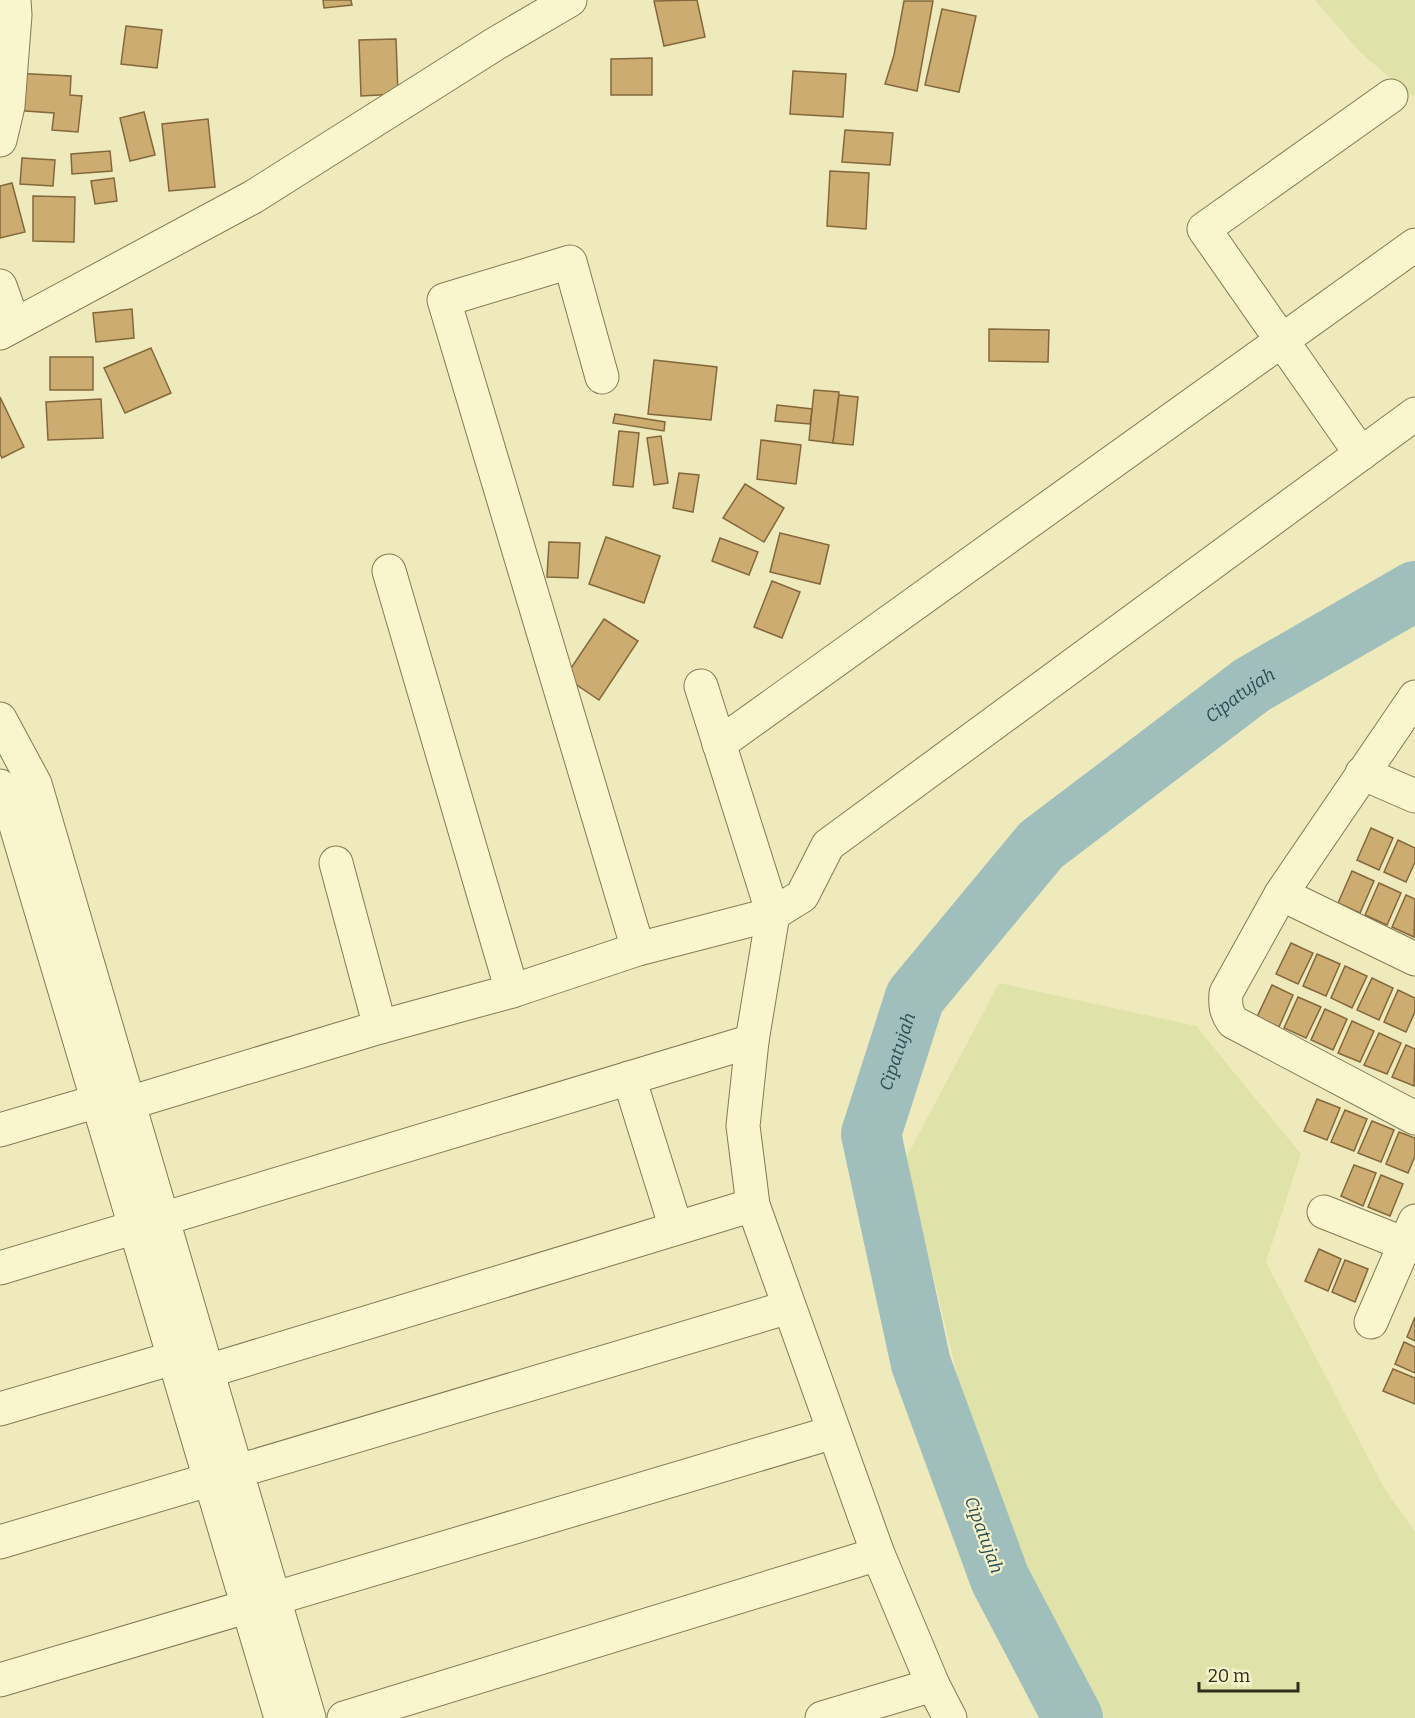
<svg xmlns="http://www.w3.org/2000/svg" width="1415" height="1718" viewBox="0 0 1415 1718" font-family="Bitter,serif">
<style>
.farmland{fill:#dfe3a9}
.lines{fill:none;stroke-linecap:round;stroke-linejoin:round}
.river{stroke:#a0bebc;stroke-width:60}
.building{fill:#cdac71;stroke:#84683b;stroke-width:1.5}
.minor-casing{stroke:#857955;stroke-width:35}
.minor{stroke:#f9f6ce;stroke-width:33}
.labels{text-anchor:middle;dominant-baseline:central;stroke-width:4.5;stroke-linejoin:round;paint-order:stroke}
.water-label{font-size:18px;font-style:italic;fill:#294d54;stroke:#f5f3cb}
</style>
<rect width="100%" height="100%" fill="#eeeabb"/>
<g class="farmland">
<path d="M1315 0H1415V96L1409 94 1361 53Z"/>
<path d="M999 983 1196 1026 1301 1154 1266 1262 1383 1486 1415 1532V1718H1100L985 1489 905 1160Z"/>
</g>
<g class="lines">
<path class="river" id="s1" d="M1073 1718 1000 1579 921 1364 871 1134 915 997 1041 845 1252 685 1415 591"/>
</g>
<g class="building">
<path d="M323 0H351L352 5 324 8Z"/>
<path d="M697 0 705 37 664 46 654 1Z"/>
<path d="M904 1H933L917 91 885 84 894 55Z"/>
<path d="M942 9 976 16 959 92 925 85Z"/>
<path d="M126 26 162 30 157 68 121 64Z"/>
<path d="M396 39 398 94 361 96 359 40Z"/>
<path d="M652 58V95H611V59Z"/>
<path d="M793 71 846 74 843 117 790 114Z"/>
<path d="M14 73 71 76 70 95 82 96 78 132 52 130 54 113 11 110Z"/>
<path d="M144 112 155 155 130 161 120 118Z"/>
<path d="M208 119 215 187 169 191 162 124Z"/>
<path d="M845 130 893 133 890 165 842 162Z"/>
<path d="M110 151 112 171 72 174 71 154Z"/>
<path d="M22 158 55 160 53 186 20 184Z"/>
<path d="M830 171 869 173 866 229 827 226Z"/>
<path d="M114 178 117 201 95 204 91 181Z"/>
<path d="M12 183 25 232 0 238V186Z"/>
<path d="M33 196 75 197 74 242 33 241Z"/>
<path d="M132 309 134 338 96 342 93 313Z"/>
<path d="M989 329 1049 330 1048 362 989 361Z"/>
<path d="M151 348 171 393 125 413 104 368Z"/>
<rect x="50" y="357" width="43" height="33"/>
<path d="M654 360 717 367 711 420 648 414Z"/>
<path d="M814 390 839 392 833 443 809 440Z"/>
<path d="M839 395 858 397 853 445 833 443Z"/>
<path d="M0 397 24 447 2 458 0 454Z"/>
<path d="M101 399 103 438 48 440 46 402Z"/>
<path d="M777 405 812 409 810 424 775 421Z"/>
<path d="M615 414 665 422 664 431 613 423Z"/>
<path d="M619 431 639 433 633 487 613 485Z"/>
<path d="M661 436 668 483 654 485 647 438Z"/>
<path d="M761 440 801 445 796 484 757 479Z"/>
<path d="M679 473 699 475 693 512 673 508Z"/>
<path d="M745 484 784 508 764 542 723 518Z"/>
<path d="M780 533 829 545 820 584 770 572Z"/>
<path d="M606 537 660 556 644 603 589 584Z"/>
<path d="M720 538 758 552 749 575 712 561Z"/>
<path d="M549 542 580 543 578 578 547 577Z"/>
<path d="M772 581 800 592 782 638 754 627Z"/>
<path d="M604 619 638 641 599 700 565 677Z"/>
<path d="M1371 828 1393 838 1379 870 1357 860Z"/>
<path d="M1398 840 1415 848V862L1406 882 1384 872Z"/>
<path d="M1352 871 1374 881 1360 913 1338 903Z"/>
<path d="M1379 883 1401 893 1387 925 1365 915Z"/>
<path d="M1406 895 1415 899 1414 937 1392 927Z"/>
<path d="M1291 943 1313 953 1298 984 1276 974Z"/>
<path d="M1317 954 1340 964 1326 996 1303 986Z"/>
<path d="M1345 966 1367 976 1352 1008 1331 998Z"/>
<path d="M1372 978 1393 988 1379 1020 1357 1010Z"/>
<path d="M1272 985 1293 995 1279 1027 1257 1017Z"/>
<path d="M1398 990 1415 998V1012L1406 1032 1384 1022Z"/>
<path d="M1298 997 1321 1007 1306 1038 1284 1028Z"/>
<path d="M1325 1009 1347 1019 1333 1050 1311 1040Z"/>
<path d="M1352 1021 1374 1031 1360 1062 1338 1053Z"/>
<path d="M1379 1033 1401 1043 1387 1074 1364 1065Z"/>
<path d="M1406 1045 1415 1049 1414 1086 1392 1077Z"/>
<path d="M1317 1099 1340 1108 1327 1140 1304 1131Z"/>
<path d="M1345 1110 1367 1119 1354 1151 1331 1142Z"/>
<path d="M1372 1121 1394 1130 1381 1162 1358 1153Z"/>
<path d="M1399 1132 1415 1138V1156L1408 1173 1386 1164Z"/>
<path d="M1354 1165 1376 1173 1363 1206 1341 1196Z"/>
<path d="M1381 1175 1403 1184 1390 1216 1368 1207Z"/>
<path d="M1319 1249 1341 1259 1328 1291 1305 1281Z"/>
<path d="M1345 1260 1368 1269 1355 1302 1332 1292Z"/>
<path d="M1415 1317V1341L1407 1337Z"/>
<path d="M1404 1342 1415 1347V1373L1395 1364Z"/>
<path d="M1393 1369 1415 1378V1404L1383 1391Z"/>
</g>
<g class="lines">
<g class="minor-casing">
<g id="minor">
<path d="M0 140 8 106 15 15 14 0"/>
<path d="M0 286 14 325"/>
<path d="M0 333 253 197 495 44 570 0"/>
<path d="M602 377 570 262 444 300 638 949"/>
<path d="M1361 454 1204 229 1391 96"/>
<path d="M389 571 512 991"/>
<path d="M701 686 773 914 752 1041 743 1126 753 1205 878 1554 933 1685 950 1718"/>
<path d="M1415 697 1281 894 1226 993C1225 1006 1226 1012 1233 1022L1415 1118"/>
<path d="M0 719 35 784 309 1718"/>
<path d="M719 744 1415 245"/>
<path d="M1362 773 1415 796"/>
<path d="M0 786 8 799 281 1718"/>
<path d="M336 863 380 1027"/>
<path d="M1281 894 1415 959"/>
<path d="M629 1078 676 1228"/>
<path d="M129 1103 380 1027 512 991 638 949 773 914 802 896 828 845 1415 414"/>
<path d="M0 1130 98 1101"/>
<path d="M1324 1212 1405 1244"/>
<path d="M0 1268 752 1041"/>
<path d="M1371 1322 1415 1221"/>
<path d="M208 1371 753 1205"/>
<path d="M0 1409 194 1352"/>
<path d="M0 1542 789 1307"/>
<path d="M0 1680 834 1432"/>
<path d="M344 1718 878 1554"/>
<path d="M822 1718 933 1685"/>
</g>
</g>
<use href="#minor" class="minor"/>
</g>
<g class="labels">
<g class="water-label">
<text stroke="none"><textPath href="#s1" startOffset="1212">Cipatujah</textPath></text>
<text stroke="none"><textPath href="#s1" startOffset="708">Cipatujah</textPath></text>
<text transform="translate(984 1535) rotate(70)">Cipatujah</text>
</g>
</g>
<path d="M1199 1682v9h99v-9" fill="none" stroke="#342c1a" stroke-width="3"/>
<text x="1208" y="1682" font-size="18" fill="#342c1a" stroke="#f5f3cb" stroke-width="4.5" paint-order="stroke">20 m</text>
</svg>
